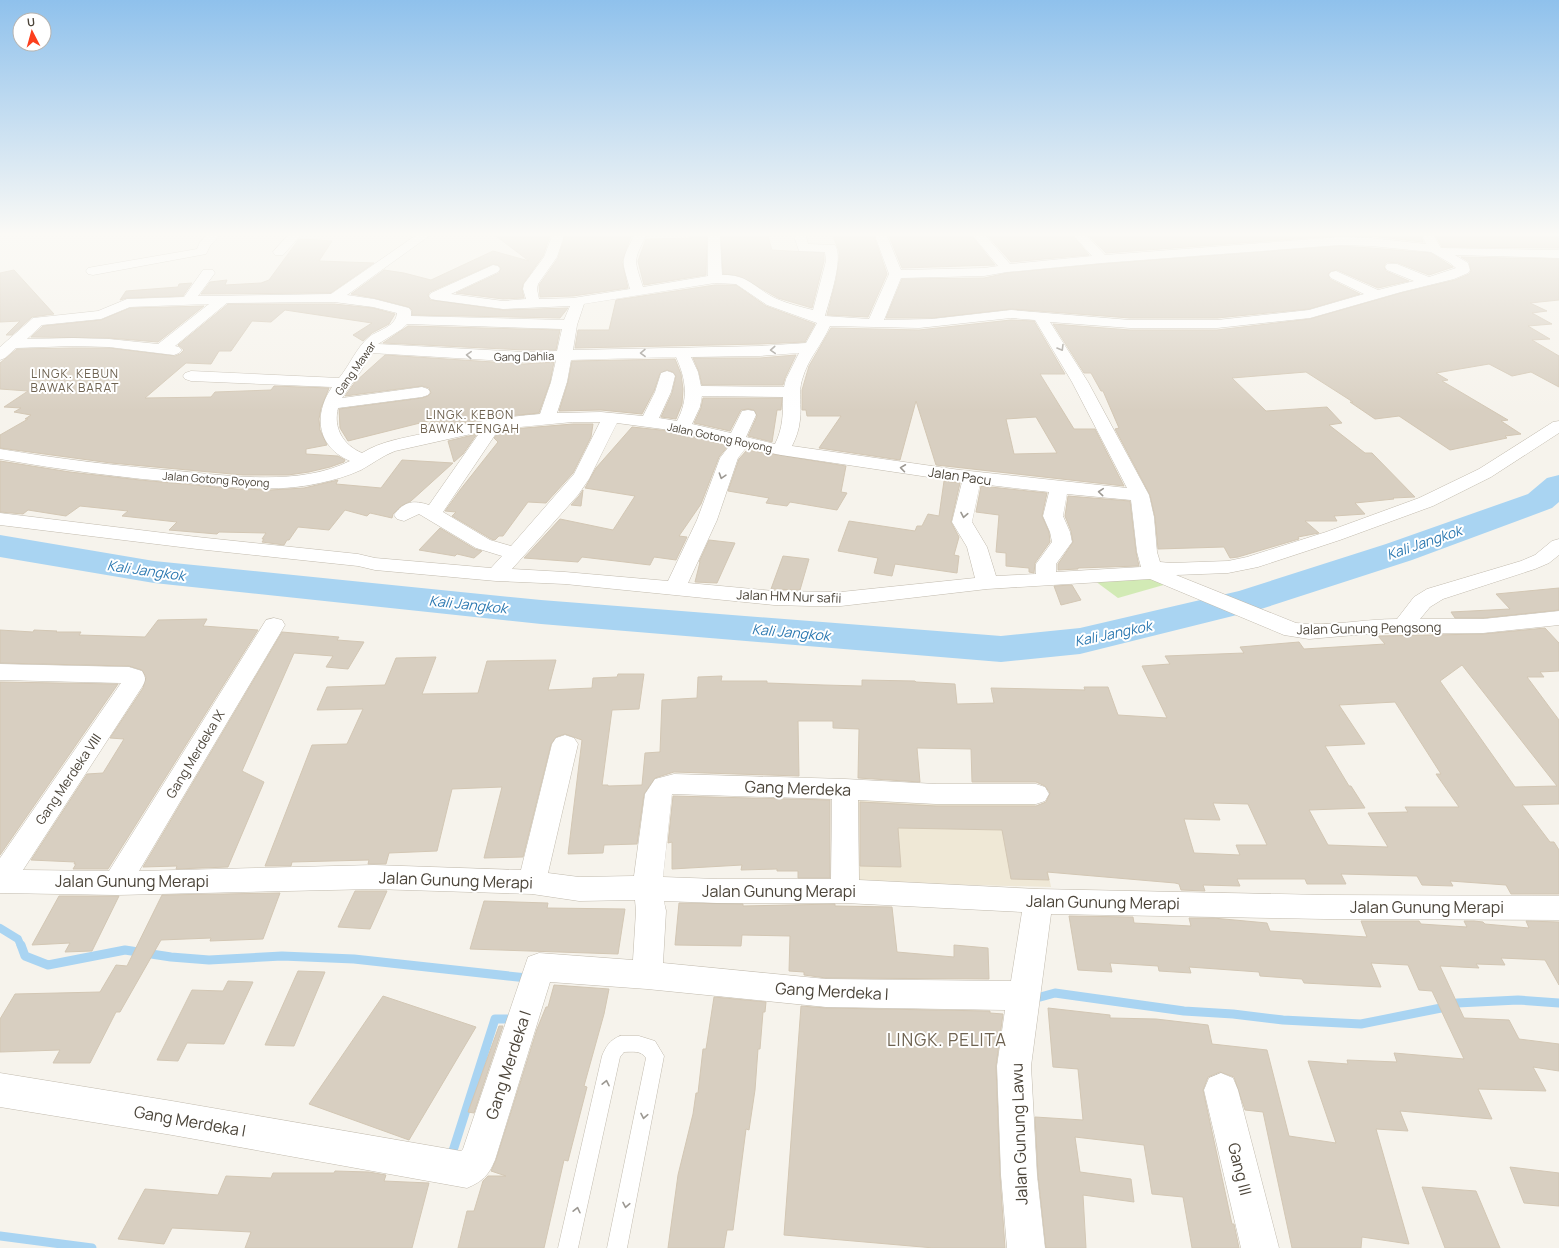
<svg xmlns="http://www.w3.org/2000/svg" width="1559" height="1248" viewBox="0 0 1559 1248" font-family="Manrope,sans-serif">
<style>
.education{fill:#efe8d6}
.green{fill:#d2eab5}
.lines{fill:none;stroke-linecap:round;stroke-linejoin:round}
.stream-far1{stroke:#a9d4f2;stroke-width:8}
.stream{stroke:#a9d4f2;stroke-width:9}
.river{fill:#a9d4f2;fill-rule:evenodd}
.building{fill:#d8cfc1;stroke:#d3c7b4;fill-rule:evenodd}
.service-casing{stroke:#c2bbae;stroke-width:1}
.minor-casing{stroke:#c2bbae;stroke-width:1}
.service{fill:#fff;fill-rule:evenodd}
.minor{fill:#fff;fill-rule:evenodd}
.oneway{stroke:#9c9892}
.labels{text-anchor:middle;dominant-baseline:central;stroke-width:4;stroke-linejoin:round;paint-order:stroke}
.far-street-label{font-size:11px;fill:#4b4439;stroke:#fff}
.far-neighbourhood-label{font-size:12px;letter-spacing:1px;fill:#6e6250;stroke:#fff}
.street-label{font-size:13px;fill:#4b4439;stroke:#fff}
.water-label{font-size:14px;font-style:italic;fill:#2e7ab2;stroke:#fff}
.near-street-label{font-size:16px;fill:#4b4439;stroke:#fff}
.near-neighbourhood-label{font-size:17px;letter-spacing:1px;fill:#6e6250;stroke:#fff}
</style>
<rect width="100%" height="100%" fill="#f6f3ec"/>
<path class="education" d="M854 793 1034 798 1051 887 857 882Z"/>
<path class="green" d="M1091 578H1152L1167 584 1118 598Z"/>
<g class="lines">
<path class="stream-far1" d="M0 928 18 939 21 946"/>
<g class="stream">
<path d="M21 945 25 956 48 965 125 950 171 957 209 960 282 956 354 959 527 978"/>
<path d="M1033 999 1055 993 1184 1011 1233 1014 1283 1020 1361 1024 1441 1008 1457 1003 1518 1000 1559 1003"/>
<path d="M451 1157 495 1019H513L514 1017"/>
<path d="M0 1236 92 1248"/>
</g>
<path class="river" d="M1559 475V502L1552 508 1412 560 1261 609 1080 654 1001 662 541 624 154 583 0 557V535L154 561 541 600 1001 636 1080 628 1239 591 1386 544 1528 494 1547 478Z"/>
</g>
<g class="building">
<path d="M496 236H550L543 256 523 284 522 289 524 298 503 299 456 293 499 273 501 268 498 265 493 264 430 292 428 295 430 300 503 310 568 308 560 318 412 315V310L409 307 374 298 351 294 384 270 404 273 431 280 493 251 529 261Z"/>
<path d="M565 236H631L622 262 628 288 573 296 540 297 539 285 558 258Z"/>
<path d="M691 236H707L706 275 644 285 638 261 646 239 691 238Z"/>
<path d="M721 236H768L772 250 824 253V261L812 308 778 298 739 276 723 274Z"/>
<path d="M833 236H874L887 274 868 317 827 315 836 280 839 260V251Z"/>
<path d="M889 236H972L995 265 902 268Z"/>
<path d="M988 236H1073L1089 255 1011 262Z"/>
<path d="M1089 236H1335L1106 253Z"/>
<path d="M1352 236H1421L1423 242 1371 236Z"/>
<path d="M1436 236 1559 237V248L1442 247Z"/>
<path d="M299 239 332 241 319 261 374 263 331 293 201 294 210 282 227 280 225 285 261 283 269 280Z"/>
<path d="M1340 246 1371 248 1431 253 1453 267 1429 275 1398 263 1387 262 1384 266 1386 271 1409 281 1378 288 1337 270 1331 271 1328 274 1330 279 1360 294 1309 309 1217 318H1130L1011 309 932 318H886L902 279 984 278 1007 273 1102 264Z"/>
<path d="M1461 257 1559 259V300L1530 303 1547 311 1532 313 1552 324 1528 326 1550 339 1532 340 1559 356V387L1531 372 1512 376 1489 364 1436 373 1448 380 1442 381 1508 420 1501 421 1521 434 1505 436 1507 438 1450 450 1399 416 1375 419 1350 402H1353L1306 372 1232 378 1266 411 1327 407 1342 423 1329 425 1365 453H1372L1415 497 1393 498 1394 499 1355 503 1365 514 1334 516 1337 521H1305L1319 533 1298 537 1299 539 1238 557 1230 558 1224 547 1158 549 1155 517 1150 495 1115 429 1119 428 1103 391H1101L1091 373H1084L1053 324 1130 330H1217L1310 319 1401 293 1455 280 1469 274 1471 271 1469 262Z"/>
<path d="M14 270 54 314 32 317 12 335H6L20 321 0 322V273Z"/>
<path d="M192 283 183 296 127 298 120 300 126 291 178 287 179 284Z"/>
<path d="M715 285H736L766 306 815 324 805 342 760 344 575 348 578 330H609L616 300Z"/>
<path d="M228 304H334L373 308 395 314 389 324 372 333 363 341 353 335 372 323 285 310 271 322 252 321 231 351H219L211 364 186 363 145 398 211 397 215 392 271 390 274 386 329 388 321 408 319 419 320 430 327 445 306 449V454L338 456 345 460 344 462 330 467 309 472 288 475H243L111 463 0 448V435L28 419H25L31 415 14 412 21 408 4 407 28 391 0 389V363L17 349 73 348H109L175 356 180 354 184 350 178 345Z"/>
<path d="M204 306 158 342 109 338 31 337 43 326 101 320 130 308Z"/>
<path d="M1011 320 1034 321 1065 374H1040L1074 429H1095L1124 486 936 465 916 401 900 460 819 448 841 416H807L806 410H802V390L809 366 831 328 919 330ZM1036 417 1057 453 1014 454 1006 419Z"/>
<path d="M408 326 560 330 556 350H524L383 343Z"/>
<path d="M385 355 524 364 554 362 550 382 539 413 497 417 444 427 443 424 427 427 432 420 348 441 340 428 339 409 422 398 428 396 431 393 429 388 422 386 345 396 355 382Z"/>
<path d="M796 355 785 378 783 385H702L699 372 693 358H760Z"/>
<path d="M675 359 681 374 683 389 682 404 676 419 661 417 672 393 676 376 673 372 667 370 660 373 654 391 642 414 601 410 559 411 568 382 572 361Z"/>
<path d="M703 398H782L781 410H777L772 442 748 436 757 416 754 410 748 409 741 410 730 431 694 423 701 408Z"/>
<path d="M573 424H593L591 437 573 473 546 503 528 502 503 536H499L495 540 491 539 452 516 456 512 445 511 460 490 498 442 494 438 500 430Z"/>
<path d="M632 427 670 431 708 439 728 446 719 457 701 504 679 536 687 537 676 560 654 557 650 565 582 557 578 562 524 558 560 519 613 530 635 496 585 488 596 468Z"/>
<path d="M477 434 463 454 454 462 448 441Z"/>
<path d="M747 450 846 466 841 492 847 493 837 510 790 502 787 506 766 503 769 498 728 491 739 459Z"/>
<path d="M402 460 453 463 411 501 401 506 393 514 392 518 370 513 367 516 345 510 329 530 298 527 289 540H287L284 545 262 542 264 539H262L266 533 219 532 217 534 169 530 177 522 122 516 128 511 80 506 66 516 28 510 23 514 0 512V461L70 472 140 480 237 489 270 490 304 488 338 480 336 484 381 488Z"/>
<path d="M944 481 960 483 951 522 959 537 954 555 959 556 957 573 895 564 892 576 874 573 878 558 838 551 849 521 915 531 917 526H922L928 514 939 516Z"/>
<path d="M981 486 1047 493 1042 516 1049 532 1050 542 1035 563 1034 573 1029 572V568L1006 566V553L996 552 999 515 976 512Z"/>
<path d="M583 490 581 506 571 505 579 496Z"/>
<path d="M1068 496 1130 501 1136 552 1139 566 1078 568V569L1058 570V564L1073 542 1071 531 1065 516Z"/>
<path d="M440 528 475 549 482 551 474 558 457 554 455 556 419 550Z"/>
<path d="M709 540 735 543 717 583 695 582 700 562H699Z"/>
<path d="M783 556 809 559 800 590 771 589Z"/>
<path d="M1072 585 1081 600 1061 605 1054 586Z"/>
<path d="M1559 588V610L1483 618H1455L1451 612 1510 609 1496 594Z"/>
<path d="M207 619 203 626 258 630 108 869H73L76 864H74L75 862 31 860 87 774 103 773 124 739 110 738 143 688 146 677 142 670 129 666 0 663V630L33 632 34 630 57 631 56 632H81L79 635 145 637 158 620Z"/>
<path d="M1545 628 1559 643V671L1540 672 1544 677H1527L1559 720V804L1522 805 1550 842H1554L1559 850V894H1511L1506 885 1450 881 1453 886 1422 885 1417 876 1341 874 1346 884H1307L1305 879H1237L1240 886 1203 885 1205 891 1181 890 1179 884 1175 883 1047 872 1049 880 1011 879 1002 830 898 828 901 867 860 866V802L936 806H1036L1046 802 1050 793 1045 786 1036 782H972L971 749 917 748 920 782 858 778 859 729 833 728V721H798L799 776 674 772 655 778 644 794 637 844 604 845 603 853 568 854 582 740 565 734 556 737 551 744 523 857 484 858 502 787 452 789 437 851 389 853 386 864H368L369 860 292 862 291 866H265L312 745 347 744 363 709 317 710 327 687 385 685 396 658 436 657 422 694 478 693 487 661 556 660 548 690 592 688 593 678 617 677 618 674H644L639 709 612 710 602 785H608V786L642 785 645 753 660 752 662 700 697 698 698 677 722 676 721 681H767V683L824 685 862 686V680L915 681 916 682 955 684 957 704 994 703 991 688 1085 690 1084 687H1108L1118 715 1167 718 1142 666 1170 664 1165 656 1244 653 1240 647 1299 642 1304 649 1385 644 1378 636 1483 634ZM1462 665 1557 786 1515 787 1440 681ZM1395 702 1441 774H1436L1459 807H1405L1408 812 1368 813 1388 847 1328 845 1309 810 1365 808 1351 786H1349L1325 746 1365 744 1339 705ZM1213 803 1248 804 1267 845H1236L1240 855 1194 853 1184 819 1220 820Z"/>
<path d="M282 632 339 637 337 640 364 642 348 669 326 667 333 656 294 653 242 771 264 782 228 867 176 869 177 866 143 867Z"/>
<path d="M0 682 118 684 0 855Z"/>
<path d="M673 796 830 800V878H798V871H777V869L741 870 742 865 672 869V842L668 843Z"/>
<path d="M355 891H387L370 929 338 927Z"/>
<path d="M280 893 263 939 210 941 211 938 161 940 120 1012H116L90 1063H53L60 1050 0 1052V1019L15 994 100 992 116 965 127 966 162 895Z"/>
<path d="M59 896H119L92 951 65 952 70 943 32 945Z"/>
<path d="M484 901 548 903 547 908 625 909 618 954 470 949Z"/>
<path d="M679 903 743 904V906L835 904V906L892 907 897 952 954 957V945L988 948 989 979 826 978 804 975V972L789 971 790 936 742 935 741 946 675 945Z"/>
<path d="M1069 916 1133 917 1134 923 1191 926 1189 918H1213L1267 923 1270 931 1367 937 1361 921H1419L1421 924 1467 927 1464 921H1474L1483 922 1485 924 1529 928 1526 921 1559 922V985L1545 960 1501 958 1505 965 1476 964 1479 968 1440 966 1464 1018 1509 1020 1519 1039 1559 1044V1071L1533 1067 1546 1091 1478 1089 1492 1119 1400 1111 1408 1131 1376 1129 1409 1244 1362 1237 1361 1248H1292L1263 1112 1245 1110 1234 1077 1220 1072 1208 1077 1203 1090 1232 1224H1234L1239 1248H1192L1183 1197 1152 1194 1144 1145 1075 1137 1080 1172 1131 1179 1134 1202 1083 1195 1086 1248H1046L1038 1175 1035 1117 1083 1120 1078 1069 1053 1067 1048 1008 1110 1015V1018L1156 1019 1208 1025 1212 1044 1267 1050 1289 1136 1336 1143 1308 1061 1348 1064 1347 1060 1397 1062 1394 1053 1464 1059 1432 991 1419 990 1408 965 1371 963 1381 987 1304 983 1302 979 1260 976 1259 972 1189 967 1191 973 1159 971 1158 966 1110 963 1112 972 1078 970Z"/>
<path d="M298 971 325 972 294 1046 265 1045Z"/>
<path d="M228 981 253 982 224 1044 187 1043 178 1061 157 1060 192 990 223 991Z"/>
<path d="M554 985 609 989 604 1014 584 1086 587 1087 568 1161 564 1160 544 1248H458L467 1211H474L483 1181 488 1176H506L491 1171 496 1160 537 1029 546 1007H548Z"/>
<path d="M383 996 476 1027 409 1140 309 1104Z"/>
<path d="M714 997 766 1002 765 1012H763L760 1049H758L755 1090 749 1130 746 1129 733 1230H727L724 1248H668L678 1175 693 1114 696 1093H698L703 1049H706Z"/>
<path d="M801 1006 826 1008 990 1011V1013L1003 1014 996 1066 1000 1175 1005 1248H934L784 1235Z"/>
<path d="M499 1026H503L474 1113 468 1112Z"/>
<path d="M1510 1167 1559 1173V1206L1524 1203Z"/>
<path d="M335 1171 369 1172 386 1175 384 1181 429 1183 412 1248H245L251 1232 172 1228 164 1244 118 1239 145 1189 218 1195 226 1176 271 1178 273 1173H334Z"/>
<path d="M1422 1187 1476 1191 1500 1248H1445Z"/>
</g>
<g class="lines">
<g class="service-casing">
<path id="service" d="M620 1036H639L655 1041 664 1056 627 1248H607L646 1058C641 1050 632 1052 624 1052L620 1057 578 1248H558L602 1056C606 1046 610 1040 620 1036Z"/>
</g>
<g class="minor-casing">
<g id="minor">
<path d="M206 236H219L210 246 206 254 93 275 88 274 86 271 88 268 93 267 197 249 200 242Z"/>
<path d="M287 236H300L283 255H275L273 252Z"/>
<path d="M415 236H429L347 295 374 299 409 308 411 311V316L564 320 570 306 503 309 436 300 431 299 429 296 431 293 493 265 498 266 500 269 498 272 451 294 503 301 526 299 523 289 524 284 544 257 552 236H564L557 257 538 284 537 289 539 299 573 298 630 289C622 260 620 263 634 236H646C633 262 634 259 643 287L708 276V236H720L722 275C749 274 755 289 777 299 789 304 801 307 813 310L826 261 825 252 799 251 794 236H806L808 244 835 245C844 258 829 301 825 316L869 319 889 274 875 236H887L901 270 984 268 998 266 973 236H986L1010 264 1092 256 1074 236H1087L1105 255 1340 237 1371 238 1426 244 1422 236H1434L1441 248 1559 250V258L1455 255 1468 263 1470 270 1468 273 1454 279 1401 292 1310 318 1217 328H1130L1050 322 1088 382 1149 495 1154 517 1157 552 1160 562 1171 563 1228 561 1247 557 1326 532 1419 498 1479 469 1553 422 1559 421V433L1491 477 1433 506 1340 540 1258 567 1228 573 1176 575 1296 623C1329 627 1364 619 1397 619L1414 597 1427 589 1521 561 1535 555 1552 541 1559 539V555L1549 563 1535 569 1443 599 1430 607 1420 619H1483L1559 611V625L1483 633H1377L1309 639 1284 635 1150 579 987 589 841 606H810L774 605 565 584 496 581 375 570 358 566 197 549 0 525V513L197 537 358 554 375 558 491 568 502 556 476 548 419 514 404 521 397 519 394 515C404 501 414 500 429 505L480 432 395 451C382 456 372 464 361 470 348 476 334 480 320 483 277 493 230 487 187 483 124 478 62 470 0 459V449C59 459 119 466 178 471 232 476 300 486 350 461 317 447 313 415 332 387L191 381 185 379 183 376 185 373 191 371 339 378C350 365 356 348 369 337 378 330 396 327 397 313L373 307 334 302 227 303 175 346 179 347 182 350 179 353 174 355 109 347 73 346 16 348 5 358 0 360V347L33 318 98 311 127 299 184 297 203 270H213L215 273 198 296 331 294ZM1340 245 1371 246 1431 252 1450 263 1456 268 1429 277 1397 264H1387L1385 267 1387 270 1414 281 1378 290 1336 271 1331 272 1329 275 1331 278 1364 294 1309 310 1217 320H1130L1011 310 932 319 884 320 901 278 984 276 1007 272 1102 263ZM715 283 736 284 767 305 817 323 806 343 760 346 573 350 577 325 584 304ZM209 304 158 344 109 339 73 338 27 339 42 325 101 319 130 307ZM1011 318 1035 320 1072 382 1127 488 960 470 792 446C796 438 799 430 800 420 802 406 798 393 802 380 808 358 822 345 830 326L919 328ZM407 324 562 329 557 351 524 352 378 344 402 329ZM371 353 524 362 556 360 551 382 540 414C501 417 464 424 426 433 404 438 381 441 362 453 343 445 333 428 338 408L422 397 428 395 430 392 428 389 422 387 342 398 361 371ZM799 353 786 379 784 387 701 386 698 372 691 357 760 356ZM676 357C686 379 689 399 677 421L659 418 671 392 675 376 673 373 667 371 661 373 655 392 643 416 601 412 557 413 567 382 571 360ZM702 396 783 397C783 414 783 428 775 444L746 437 756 415 754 411 748 410 742 411 731 433 692 424 700 407ZM573 422H600L574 474 511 546 490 540 443 512 499 429ZM617 423 670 430 708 438 730 445 720 458 697 520 668 581 565 572 512 569 578 495 589 479ZM746 448 781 455 962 482 952 522 967 547 975 578 841 592 774 591 688 583 717 520 738 458ZM980 484 1049 492 1043 516 1050 532 1052 542 1036 564V574L996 576 987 547 972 522ZM1067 494 1131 500 1137 552 1141 567 1056 572V564L1072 542 1070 532 1063 516Z"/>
<path d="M274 618 282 620 285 625 139 871 374 865 521 870 552 744 556 738 565 735 574 738 578 744 548 873 579 877 634 876 645 794 655 779 674 774 845 779 936 784H1036L1045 787 1049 794 1045 801 1036 804H936L858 800 859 880 1038 889 1325 895 1559 896V920L1325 919 1051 914 1031 1066 1037 1175 1045 1248H1007L1001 1175 997 1066 1005 1010 826 1007 647 989 550 982 495 1160C488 1176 483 1181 467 1188L172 1135 0 1107V1073L172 1101 461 1151 463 1149 528 957 539 953 633 960 636 911 635 900 579 901 532 894 374 889 117 895 0 893V858L121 683 0 680V664L129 667 142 671C146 678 146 680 142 687L23 870 109 871 266 620ZM672 794 832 799 831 879H717L663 877ZM664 901 717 903H845L1022 912 1011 981 826 979 663 963 666 911Z"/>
<path d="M1221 1073 1233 1078 1238 1090 1279 1248H1241L1204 1090 1209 1078Z"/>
</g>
</g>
<use href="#service" class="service"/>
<use href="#minor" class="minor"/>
</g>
<defs><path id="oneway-chevron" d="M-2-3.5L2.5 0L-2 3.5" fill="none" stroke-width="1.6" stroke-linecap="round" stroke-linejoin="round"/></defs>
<g class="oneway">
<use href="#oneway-chevron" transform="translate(1061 348) rotate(59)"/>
<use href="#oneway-chevron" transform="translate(773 350) rotate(176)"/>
<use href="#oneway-chevron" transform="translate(643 353) rotate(179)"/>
<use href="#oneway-chevron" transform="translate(469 355) rotate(-177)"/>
<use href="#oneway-chevron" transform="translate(903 468) rotate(-172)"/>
<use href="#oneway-chevron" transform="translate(722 476) rotate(108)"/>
<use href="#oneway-chevron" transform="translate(1101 492) rotate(-175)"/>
<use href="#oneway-chevron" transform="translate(964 515) rotate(101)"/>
<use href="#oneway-chevron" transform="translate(606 1083) rotate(-78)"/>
<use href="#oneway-chevron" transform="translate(644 1116) rotate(101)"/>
<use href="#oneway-chevron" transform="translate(626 1205) rotate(101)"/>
<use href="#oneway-chevron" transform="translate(577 1210) rotate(-77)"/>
</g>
<linearGradient id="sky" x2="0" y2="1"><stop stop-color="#8fc1ec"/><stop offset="0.57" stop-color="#fbfaf6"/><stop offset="1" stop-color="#fbfaf6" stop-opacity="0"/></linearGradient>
<rect width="1559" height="411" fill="url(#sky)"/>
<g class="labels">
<g class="far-street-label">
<text transform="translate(524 356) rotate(-1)">Gang Dahlia</text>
<text transform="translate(355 368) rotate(-55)">Gang Mawar</text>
<text transform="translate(720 437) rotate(12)">Jalan Gotong Royong</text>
<text transform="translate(216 479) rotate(4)">Jalan Gotong Royong</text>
</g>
<g class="far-neighbourhood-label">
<text x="75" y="373">LINGK. KEBUN<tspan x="75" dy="14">BAWAK BARAT</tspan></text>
<text x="470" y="414">LINGK. KEBON<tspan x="470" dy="14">BAWAK TENGAH</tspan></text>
</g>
<g class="street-label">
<text transform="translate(960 476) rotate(8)">Jalan Pacu</text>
<text transform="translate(789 596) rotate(2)">Jalan HM Nur safii</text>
<text transform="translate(1369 628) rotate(-1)">Jalan Gunung Pengsong</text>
<text transform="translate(195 754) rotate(-59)">Gang Merdeka IX</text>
<text transform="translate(68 779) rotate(-56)">Gang Merdeka VIII</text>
</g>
<g class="water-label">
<text transform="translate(1424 542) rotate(-19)">Kali Jangkok</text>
<text transform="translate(146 570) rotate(8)">Kali Jangkok</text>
<text transform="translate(468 604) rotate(6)">Kali Jangkok</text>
<text transform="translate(791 632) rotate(5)">Kali Jangkok</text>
<text transform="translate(1113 633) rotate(-12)">Kali Jangkok</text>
</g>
<g class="near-street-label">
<text transform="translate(798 788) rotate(2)">Gang Merdeka</text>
<text transform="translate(456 880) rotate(2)">Jalan Gunung Merapi</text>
<text x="132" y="881">Jalan Gunung Merapi</text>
<text x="779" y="891">Jalan Gunung Merapi</text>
<text transform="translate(1103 902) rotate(1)">Jalan Gunung Merapi</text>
<text x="1427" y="907">Jalan Gunung Merapi</text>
<text transform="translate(832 991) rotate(3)">Gang Merdeka I</text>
<text transform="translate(508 1065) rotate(-72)">Gang Merdeka I</text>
<text transform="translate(190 1121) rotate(10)">Gang Merdeka I</text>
<text transform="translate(1019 1134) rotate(-92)">Jalan Gunung Lawu</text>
<text transform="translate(1240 1169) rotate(76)">Gang III</text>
</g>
<g class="near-neighbourhood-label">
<text x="947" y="1039">LINGK. PELITA</text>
</g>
</g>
<g transform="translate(32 32) rotate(354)"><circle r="19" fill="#ffffff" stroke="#b7b4b0"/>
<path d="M0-3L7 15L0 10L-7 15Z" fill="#fc3f1d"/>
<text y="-6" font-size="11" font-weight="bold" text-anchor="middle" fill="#4b4439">U</text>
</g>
</svg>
